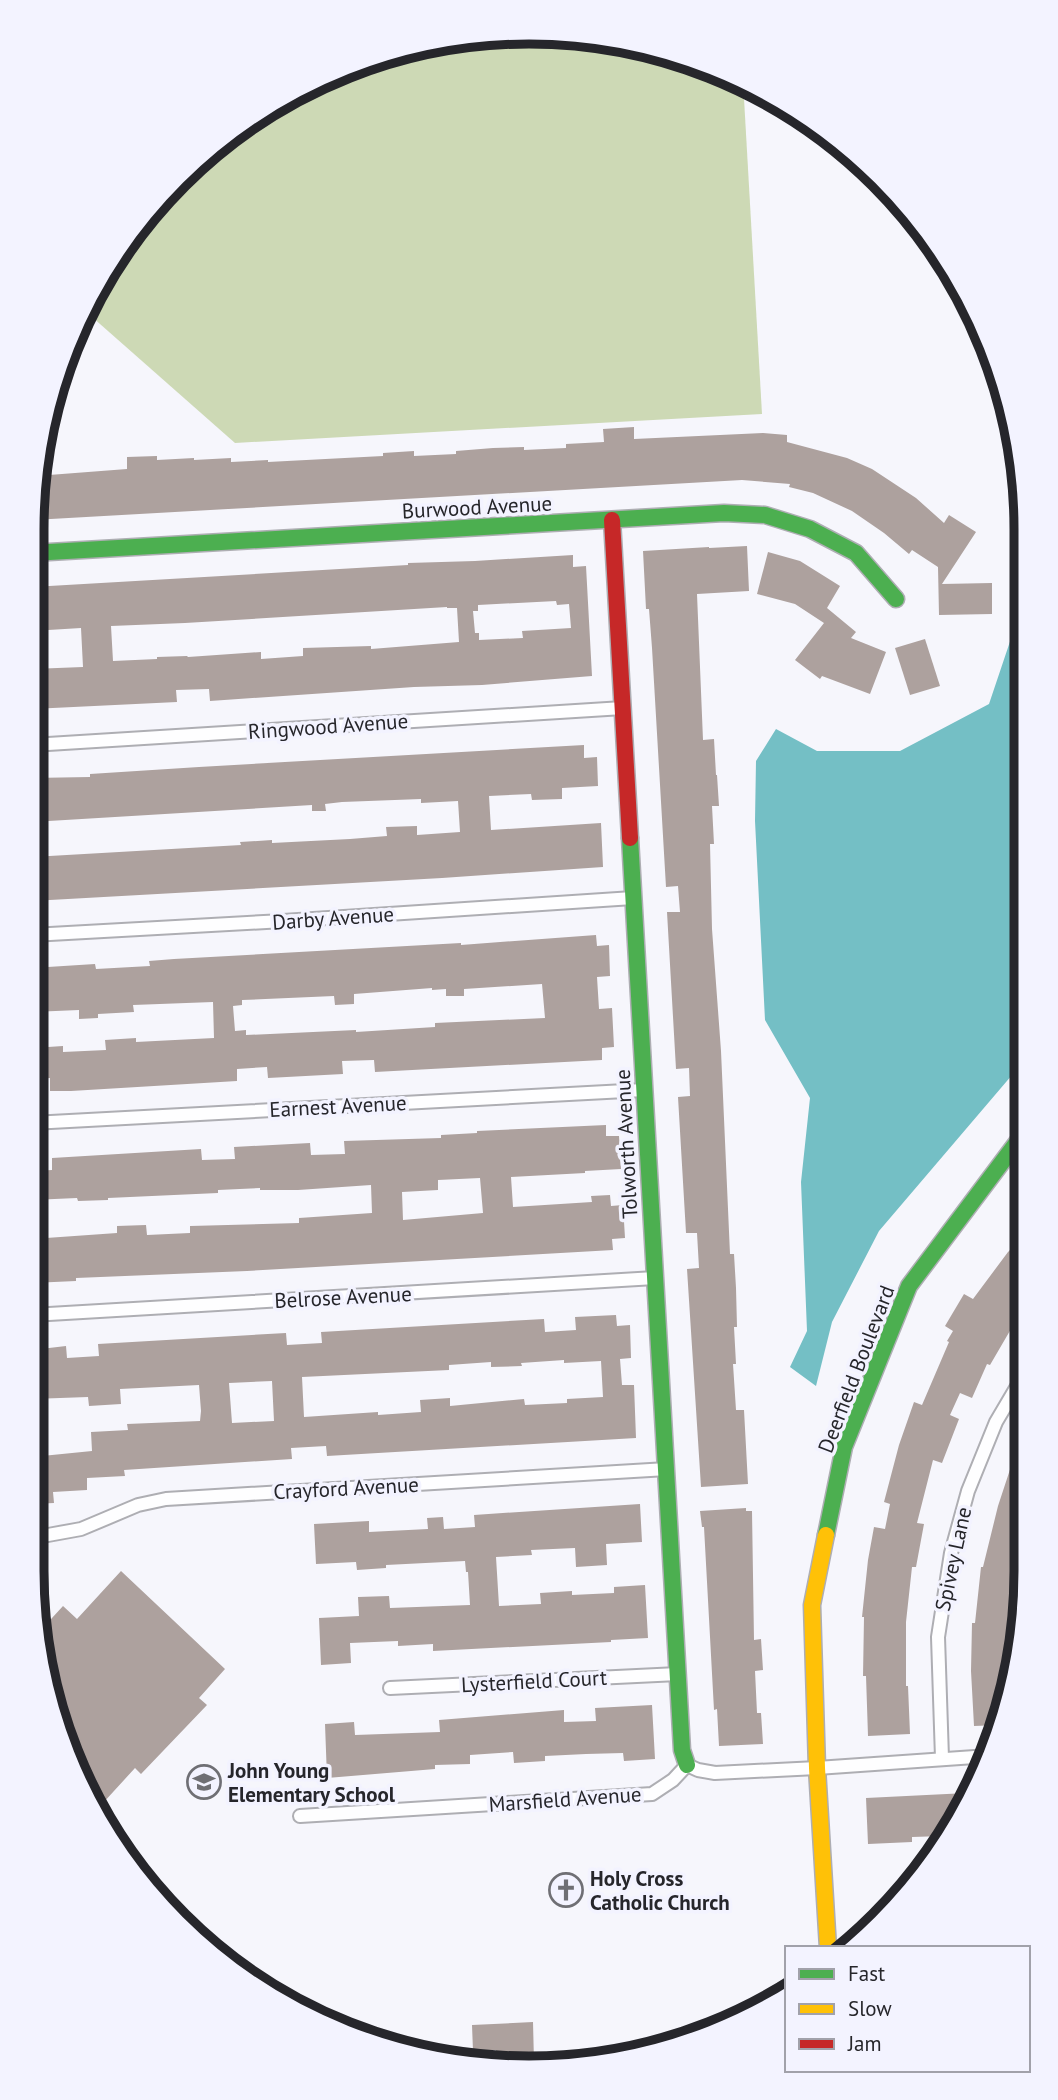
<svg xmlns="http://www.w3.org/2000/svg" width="1058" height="2100" viewBox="0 0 1058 2100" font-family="'PT Sans',sans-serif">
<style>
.forest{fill:#cdd9b5}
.water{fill:#74bfc5}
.building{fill:#ada19e;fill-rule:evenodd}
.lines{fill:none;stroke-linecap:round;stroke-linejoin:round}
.street-casing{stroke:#aeaeb3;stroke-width:16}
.fast-casing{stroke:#aeaeb3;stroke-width:19}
.slow-casing{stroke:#aeaeb3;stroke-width:19}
.jam-casing{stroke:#aeaeb3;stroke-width:19}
.street{stroke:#fefeff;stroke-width:12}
.fast{stroke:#4caf50;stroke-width:16}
.slow{stroke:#ffc107;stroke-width:16}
.jam{stroke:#c62828;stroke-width:16}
.labels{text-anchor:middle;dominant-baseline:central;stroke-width:7;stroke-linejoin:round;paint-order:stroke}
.street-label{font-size:21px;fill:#26262b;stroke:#f3f3ff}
.poi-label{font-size:21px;font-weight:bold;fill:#26262b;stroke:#f3f3ff;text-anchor:start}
.rim{fill:none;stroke:#26262b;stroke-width:9}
</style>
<rect width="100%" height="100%" fill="#f6f6fc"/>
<path class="forest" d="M561 33 657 48 743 81 762 414 235 443 83 309 134 226 201 155 280 98 369 58 464 36Z"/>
<path class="water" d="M1023 603 1024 1061 879 1231 832 1322 816 1386 790 1367 807 1331 801 1182 810 1098 765 1020 755 821 756 761 776 729 817 751H900L989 704Z"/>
<g class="building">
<path d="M634 427V439L763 433 787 435V442L847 458 872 469 916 498 944 523 949 515 976 532 942 584 992 583V614L939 615 938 567 912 550 909 554 884 533 852 511 813 493 789 487 790 484 742 480 33 520V497L36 476 127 469V457L157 456V460L194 458V460L231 458V462L268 460V462L383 456V453L414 451V456L456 454V451L493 448 524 447V450L566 448V444L604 442 603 429Z"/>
<path d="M747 546 749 591 697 594 703 740 714 739 716 775H717L719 806H712L714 844H710L712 929 721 1051 730 1254H734L736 1288 737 1327H734L736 1364H733L736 1410H744L748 1484 701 1487 687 1269 699 1268 697 1233H686L678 1097 690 1096 689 1068 676 1069 667 912H680L678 886 666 887 652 648 649 609H646L643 551 709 547V548Z"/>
<path d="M768 552 800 561 840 586 827 608 856 632 851 638 886 652 870 694 822 676 820 679 795 660 824 623 795 604 757 594Z"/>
<path d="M573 555V567L586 566 592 676 482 685 414 687 210 701 209 689 176 690 177 702 32 709V669L83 667 81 628 32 631V587L408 565V563L475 561ZM556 601 557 605 569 604 571 628 522 631 523 638 479 640V633H475L473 611H478V605ZM447 607V608H457L459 642 371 649V646L303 648V656L261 659V652L188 657 187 656 157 657V659L113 661 111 626 185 623Z"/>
<path d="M925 639 940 686 910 695 895 648Z"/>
<path d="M584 745V758L597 757 598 786 562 788V799L532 800 531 794 489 796 491 830 601 823 603 867 442 878 32 901V857L241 845 240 842 272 840V843L350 839 387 836 386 827 417 826V835L460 832 458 801 421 803V799L342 802 325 804 326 811H312V805L32 822V778L90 777V774L199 767Z"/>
<path d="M596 935 597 946 609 945 610 976 597 977 599 1009 612 1008 614 1047 602 1048V1060L375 1072 374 1060 342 1061 343 1074 268 1078 267 1067 237 1069V1081L71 1091H50V1078L35 1079 33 1048 63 1046V1052L106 1050 105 1040 136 1038V1042L214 1038 213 1002 133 1005 134 1012 98 1014V1018L79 1019V1010L32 1012V968L95 964 96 969 150 966 149 961 174 959 461 943V945ZM542 984 545 1018 435 1023V1027L356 1032V1030L246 1035V1030L235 1031 233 1006 242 1005V1000L334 996 335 1005 354 1004V994L432 988V990L446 989V996H464V989Z"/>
<path d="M606 1125V1136H619L621 1169 585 1171V1173L511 1177 513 1207 592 1202 591 1196 610 1195 611 1206 623 1205 625 1238 612 1239 613 1250 247 1271 76 1278V1281L32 1283V1239L117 1233V1226L146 1225 147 1235 190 1233V1226L299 1223V1218L372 1213 371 1185 298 1190H260V1188L218 1190V1193L108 1198V1200L78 1201 77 1198 32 1200V1171L52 1170V1158L201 1149 202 1160 235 1159 234 1147 310 1143 311 1155 345 1154 344 1141 441 1138V1135L477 1133V1131ZM480 1178 483 1213 403 1220 402 1192 438 1190V1180Z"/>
<path d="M1024 1236 1025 1311 1020 1318 1018 1317 990 1365 987 1364 972 1398 960 1393 950 1415 959 1419 942 1463 933 1460 917 1523 924 1524 916 1567H912L906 1622V1686H908L910 1734 868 1736 866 1676H863L864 1617H862L868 1560 874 1527 885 1529 890 1504 884 1502 899 1445 914 1402 922 1405 949 1342 947 1341 953 1331 945 1326 964 1294 973 1299 1008 1252Z"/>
<path d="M616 1315 617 1326 630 1325 631 1358 620 1359 622 1385H634L636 1438 327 1456 326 1446 291 1448 292 1459 124 1470 125 1476 87 1478V1490L53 1492 54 1503 32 1504V1457L92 1451 91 1432 128 1430 127 1424 200 1421 201 1411 199 1385 120 1389 121 1404 89 1406 88 1397 32 1399V1350L66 1346 67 1358 99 1356 98 1344 286 1333 287 1345 322 1343 321 1332 544 1319 545 1332 576 1330 575 1317ZM564 1360V1363L601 1361 603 1397 567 1399V1403L525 1405 524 1399 450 1406V1398L420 1400 421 1412 378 1415V1412L304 1417 302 1377 449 1370V1365L491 1362V1367L522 1366 521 1363ZM272 1381 274 1421 232 1423 229 1383Z"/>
<path d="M1022 1433 1025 1434V1603L1023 1615H1021L1020 1637 1010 1699 1000 1725 974 1726 971 1671 972 1623H975L981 1567H983L998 1506Z"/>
<path d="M640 1504 642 1542 606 1544 607 1565 576 1567 575 1548 531 1550 532 1555 496 1557 499 1606 541 1604 540 1593 572 1591V1595L614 1593V1587L645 1585 648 1638 611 1640V1642L433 1651V1644L398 1646V1641L350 1643 351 1663 321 1665 319 1618 359 1616 358 1597 389 1596 390 1608 470 1605 468 1572H466L465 1561 386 1565V1568L357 1570 356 1562 316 1564 314 1524 369 1521V1532L428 1529 427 1518 443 1517 444 1529 475 1527 474 1515Z"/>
<path d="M746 1508V1511H752L754 1640 761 1639 763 1670 755 1671 757 1713H761L763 1744 719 1746 717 1709 714 1710 704 1527H702L700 1511Z"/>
<path d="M121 1571 225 1669 199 1698 207 1705 141 1774 135 1768 103 1803 90 1791 58 1731 41 1630 63 1606 77 1619Z"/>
<path d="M652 1705 655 1759 624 1761 623 1753 586 1754 545 1756V1761L514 1763 513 1752 470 1755V1764L435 1765V1769L327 1778 325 1724 354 1722 355 1735 440 1732 439 1720 564 1710V1722L596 1721 595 1708Z"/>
<path d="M967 1793V1802L943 1836 912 1837V1842L868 1844 866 1798Z"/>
<path d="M533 2022 534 2062 496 2061V2050L473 2051 472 2025Z"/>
</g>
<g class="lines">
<g class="street-casing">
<g id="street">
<path d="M32 745 623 708"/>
<path d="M32 935 283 921 633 898"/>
<path d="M32 1123 644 1090"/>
<path d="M32 1315 655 1278"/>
<path d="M32 1536 48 1535 81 1529 138 1505 166 1499 667 1469"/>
<path d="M390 1688 678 1674"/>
<path d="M942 1758 938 1637 951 1553 968 1491 996 1422 1025 1373"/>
<path d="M300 1816 652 1794 673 1780 687 1765 698 1770 715 1773 817 1768 989 1756"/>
</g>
</g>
<g class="fast-casing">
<g id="fast">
<path d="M32 553 724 513 765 515 810 529 856 553 896 599"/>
<path d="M630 838 682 1750 687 1765"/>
<path d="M826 1535 844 1447 909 1286 1024 1133"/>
</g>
</g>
<g class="slow-casing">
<path id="slow" d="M826 1535 812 1605 817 1768 828 1948"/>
</g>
<g class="jam-casing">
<path id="jam" d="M612 520 630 838"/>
</g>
<use href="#street" class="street"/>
<use href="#fast" class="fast"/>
<use href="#slow" class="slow"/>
<use href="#jam" class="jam"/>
</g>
<defs>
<g id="school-ring" transform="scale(1.75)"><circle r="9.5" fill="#f3f3ff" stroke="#6f6f74" stroke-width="1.5"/><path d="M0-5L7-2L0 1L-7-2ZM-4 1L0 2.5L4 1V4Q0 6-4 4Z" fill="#6f6f74"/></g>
<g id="church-ring" transform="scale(1.75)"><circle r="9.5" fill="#f3f3ff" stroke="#6f6f74" stroke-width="1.5"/><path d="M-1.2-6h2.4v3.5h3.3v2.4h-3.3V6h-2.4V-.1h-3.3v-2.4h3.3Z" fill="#6f6f74"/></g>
</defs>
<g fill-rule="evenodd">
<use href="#school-ring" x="204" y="1782"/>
<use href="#church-ring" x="566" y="1890"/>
</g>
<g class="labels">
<g class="street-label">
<text transform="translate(477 507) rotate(-3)">Burwood Avenue</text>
<text transform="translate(328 726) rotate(-4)">Ringwood Avenue</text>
<text transform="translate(333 918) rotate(-4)">Darby Avenue</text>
<text transform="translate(338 1106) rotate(-3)">Earnest Avenue</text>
<text transform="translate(626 1144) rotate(-93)">Tolworth Avenue</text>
<text transform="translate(343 1297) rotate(-3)">Belrose Avenue</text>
<text transform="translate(856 1369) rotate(-69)">Deerfield Boulevard</text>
<text transform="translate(346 1488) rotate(-3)">Crayford Avenue</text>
<text transform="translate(953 1559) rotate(-78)">Spivey Lane</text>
<text transform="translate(534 1681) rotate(-3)">Lysterfield Court</text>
<text transform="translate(565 1799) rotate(-4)">Marsfield Avenue</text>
</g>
<g class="poi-label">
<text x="228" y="1770">John Young<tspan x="228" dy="24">Elementary School</tspan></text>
<text x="590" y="1878">Holy Cross<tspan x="590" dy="24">Catholic Church</tspan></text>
</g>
</g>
<path d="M0 0H1058V2100H0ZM529 44H529A485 485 0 0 1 1014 529V1571A485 485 0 0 1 529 2056H529A485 485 0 0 1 44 1571V529A485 485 0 0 1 529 44Z" fill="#f3f3ff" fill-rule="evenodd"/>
<path class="rim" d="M529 44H529A485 485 0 0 1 1014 529V1571A485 485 0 0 1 529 2056H529A485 485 0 0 1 44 1571V529A485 485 0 0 1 529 44Z"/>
<rect x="785" y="1946" width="245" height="126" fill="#f3f3ff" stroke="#a1a1aa" stroke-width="2"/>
<rect x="799" y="1969" width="35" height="10" fill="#4caf50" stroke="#a1a1aa" stroke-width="2"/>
<text x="848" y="1981" font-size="21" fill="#26262b">Fast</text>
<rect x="799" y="2004" width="35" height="10" fill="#ffc107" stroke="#a1a1aa" stroke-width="2"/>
<text x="848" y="2016" font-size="21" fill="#26262b">Slow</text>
<rect x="799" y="2039" width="35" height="10" fill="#c62828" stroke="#a1a1aa" stroke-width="2"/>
<text x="848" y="2051" font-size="21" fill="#26262b">Jam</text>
</svg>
